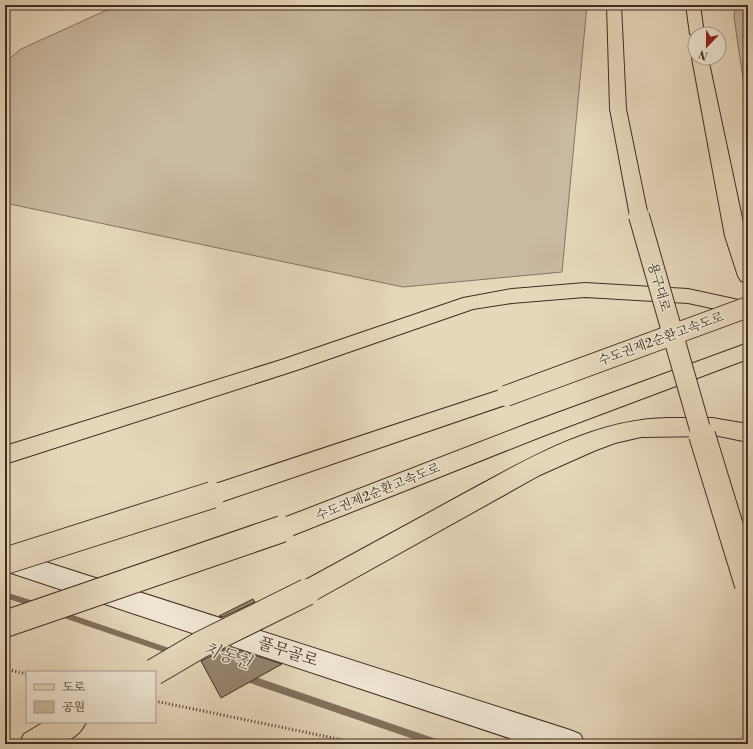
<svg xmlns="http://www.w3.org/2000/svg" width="753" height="749" viewBox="0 0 753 749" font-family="'Libre Bodoni','Noto Serif KR',serif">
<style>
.green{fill:#cabaa1;stroke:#857460}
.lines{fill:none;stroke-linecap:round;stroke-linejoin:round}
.stream{fill:#82705d;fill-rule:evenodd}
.building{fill:#968571;stroke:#402d20}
.secondary-casing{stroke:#402d20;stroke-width:2}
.primary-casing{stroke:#402d20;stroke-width:2}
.highway-casing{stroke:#402d20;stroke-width:2}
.path{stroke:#402d20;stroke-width:3;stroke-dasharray:1 2.5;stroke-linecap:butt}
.secondary{fill:#efe5d3;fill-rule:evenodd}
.primary{fill:#e6d7bb;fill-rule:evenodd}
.highway{fill:#e6d7bb;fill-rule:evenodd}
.highway-bridge-far1-casing{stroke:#402d20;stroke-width:22;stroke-linecap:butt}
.highway-bridge-casing{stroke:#402d20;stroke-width:28;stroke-linecap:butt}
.highway-bridge-far1{stroke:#e6d7bb;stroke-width:20}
.highway-bridge{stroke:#e6d7bb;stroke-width:26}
.labels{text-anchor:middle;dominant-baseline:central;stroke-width:3;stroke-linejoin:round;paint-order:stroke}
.street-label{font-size:13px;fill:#402d20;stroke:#efe5d3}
.near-street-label{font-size:16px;fill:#402d20;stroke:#efe5d3}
.near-water-label{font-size:17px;font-style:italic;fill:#5c493a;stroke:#efe5d3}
</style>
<rect width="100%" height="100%" fill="#e6d7bb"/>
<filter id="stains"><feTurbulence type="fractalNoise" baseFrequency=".005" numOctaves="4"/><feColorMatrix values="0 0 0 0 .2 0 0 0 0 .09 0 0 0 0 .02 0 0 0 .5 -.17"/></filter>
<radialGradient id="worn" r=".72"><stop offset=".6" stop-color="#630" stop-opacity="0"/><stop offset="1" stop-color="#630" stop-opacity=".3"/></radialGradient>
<g class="green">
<path d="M118 5H587L562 272 403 287 5 203V62L21 49Z"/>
<path d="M735 5H748V112L734 17Z"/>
</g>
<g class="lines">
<g class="stream">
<path d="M5 592 37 602 38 604 37 606 34 607 5 598Z"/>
<path d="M61 611 172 649 175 650 176 652 175 654 172 655 58 616 57 614 58 612Z"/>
<path d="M247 674 439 740 442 741 443 744H428L247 682 244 681 243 678 244 675Z"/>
</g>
</g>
<g class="building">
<path d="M253 599 255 602 223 617 219 616Z"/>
<path d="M229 647 282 664 221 698 201 661Z"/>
</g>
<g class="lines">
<g class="secondary-casing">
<path id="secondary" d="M5 549 570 730 580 734 585 744H527L5 571Z"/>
</g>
<g class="primary-casing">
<path id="primary" d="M712 418 748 424V442L704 433 700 427 704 421Z"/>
</g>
<g class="highway-casing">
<g id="highway">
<path d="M607 5H621L626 109 648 216 646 220 639 222 632 220 630 216 610 109Z"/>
<path d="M686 5H700L704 34H695V38L690 34Z"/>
<path d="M695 55V58H708L748 246V283L741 281 738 276 725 236 692 58Z"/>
<path d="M585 283 688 289 748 302V316L688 303 585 297 512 303 473 309 297 370 5 464V446L281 360 463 298 512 289Z"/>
<path d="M748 343V359L543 436 291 536 282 539 273 536 269 529 273 522 527 424Z"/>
<path d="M506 388 514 390 517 396 514 402 212 505 203 502 200 495 203 488Z"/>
<path d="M668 418H712L720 421 724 427 720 433 712 436 641 437 615 443 594 451 540 475 316 600 307 604 298 600 294 592 298 584C349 556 401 528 452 500 519 464 590 419 668 418Z"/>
<path d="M44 722H86C74 749 44 744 19 744L24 734Z"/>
</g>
</g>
<g class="path">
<path d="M5 669 27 674"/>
<path d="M155 701 362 744"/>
</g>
<use href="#secondary" class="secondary"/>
<use href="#primary" class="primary"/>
<use href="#highway" class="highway"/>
<g class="highway-bridge-far1-casing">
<g id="highway-bridge-far1">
<path d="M639 216 702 436"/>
<path d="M506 396 748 307"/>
</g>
</g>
<g class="highway-bridge-casing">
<g id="highway-bridge">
<path d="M702 435 748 585"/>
<path d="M5 561 212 495"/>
<path d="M5 624 282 529"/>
<path d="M154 672 200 645 307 592"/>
</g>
</g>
<use href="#highway-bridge-far1" class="highway-bridge-far1"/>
<use href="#highway-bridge" class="highway-bridge"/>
</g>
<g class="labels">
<g class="street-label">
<text transform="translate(659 287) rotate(74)">용구대로</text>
<text transform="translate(661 339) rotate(-20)">수도권제2순환고속도로</text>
<text transform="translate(378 492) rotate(-22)">수도권제2순환고속도로</text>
</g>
<g class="near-street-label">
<text transform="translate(288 652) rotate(18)">풀무골로</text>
</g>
<g class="near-water-label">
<text transform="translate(227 656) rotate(19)">치동천</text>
</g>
</g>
<rect width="753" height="749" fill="none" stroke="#e6d7bb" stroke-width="20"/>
<rect x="6" y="6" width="741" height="737" fill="none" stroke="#402d20" stroke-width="2"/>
<rect x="10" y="10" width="733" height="729" fill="none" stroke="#402d20"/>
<rect x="26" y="671" width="130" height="52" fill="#efe5d3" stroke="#a99b8b"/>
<rect x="34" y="684" width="20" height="6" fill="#e6d7bb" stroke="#a99b8b"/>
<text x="62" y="691" font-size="12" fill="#402d20">도로</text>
<rect x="34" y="701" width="20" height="12" fill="#cabaa1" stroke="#a99b8b"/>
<text x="62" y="711" font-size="12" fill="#402d20">공원</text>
<g transform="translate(707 46) rotate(202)"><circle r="19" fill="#efe5d3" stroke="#a99b8b"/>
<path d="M0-3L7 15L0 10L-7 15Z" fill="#8f2418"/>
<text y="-6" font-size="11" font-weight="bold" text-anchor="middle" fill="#402d20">N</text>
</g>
<rect width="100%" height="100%" filter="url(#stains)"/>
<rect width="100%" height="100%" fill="url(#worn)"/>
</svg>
